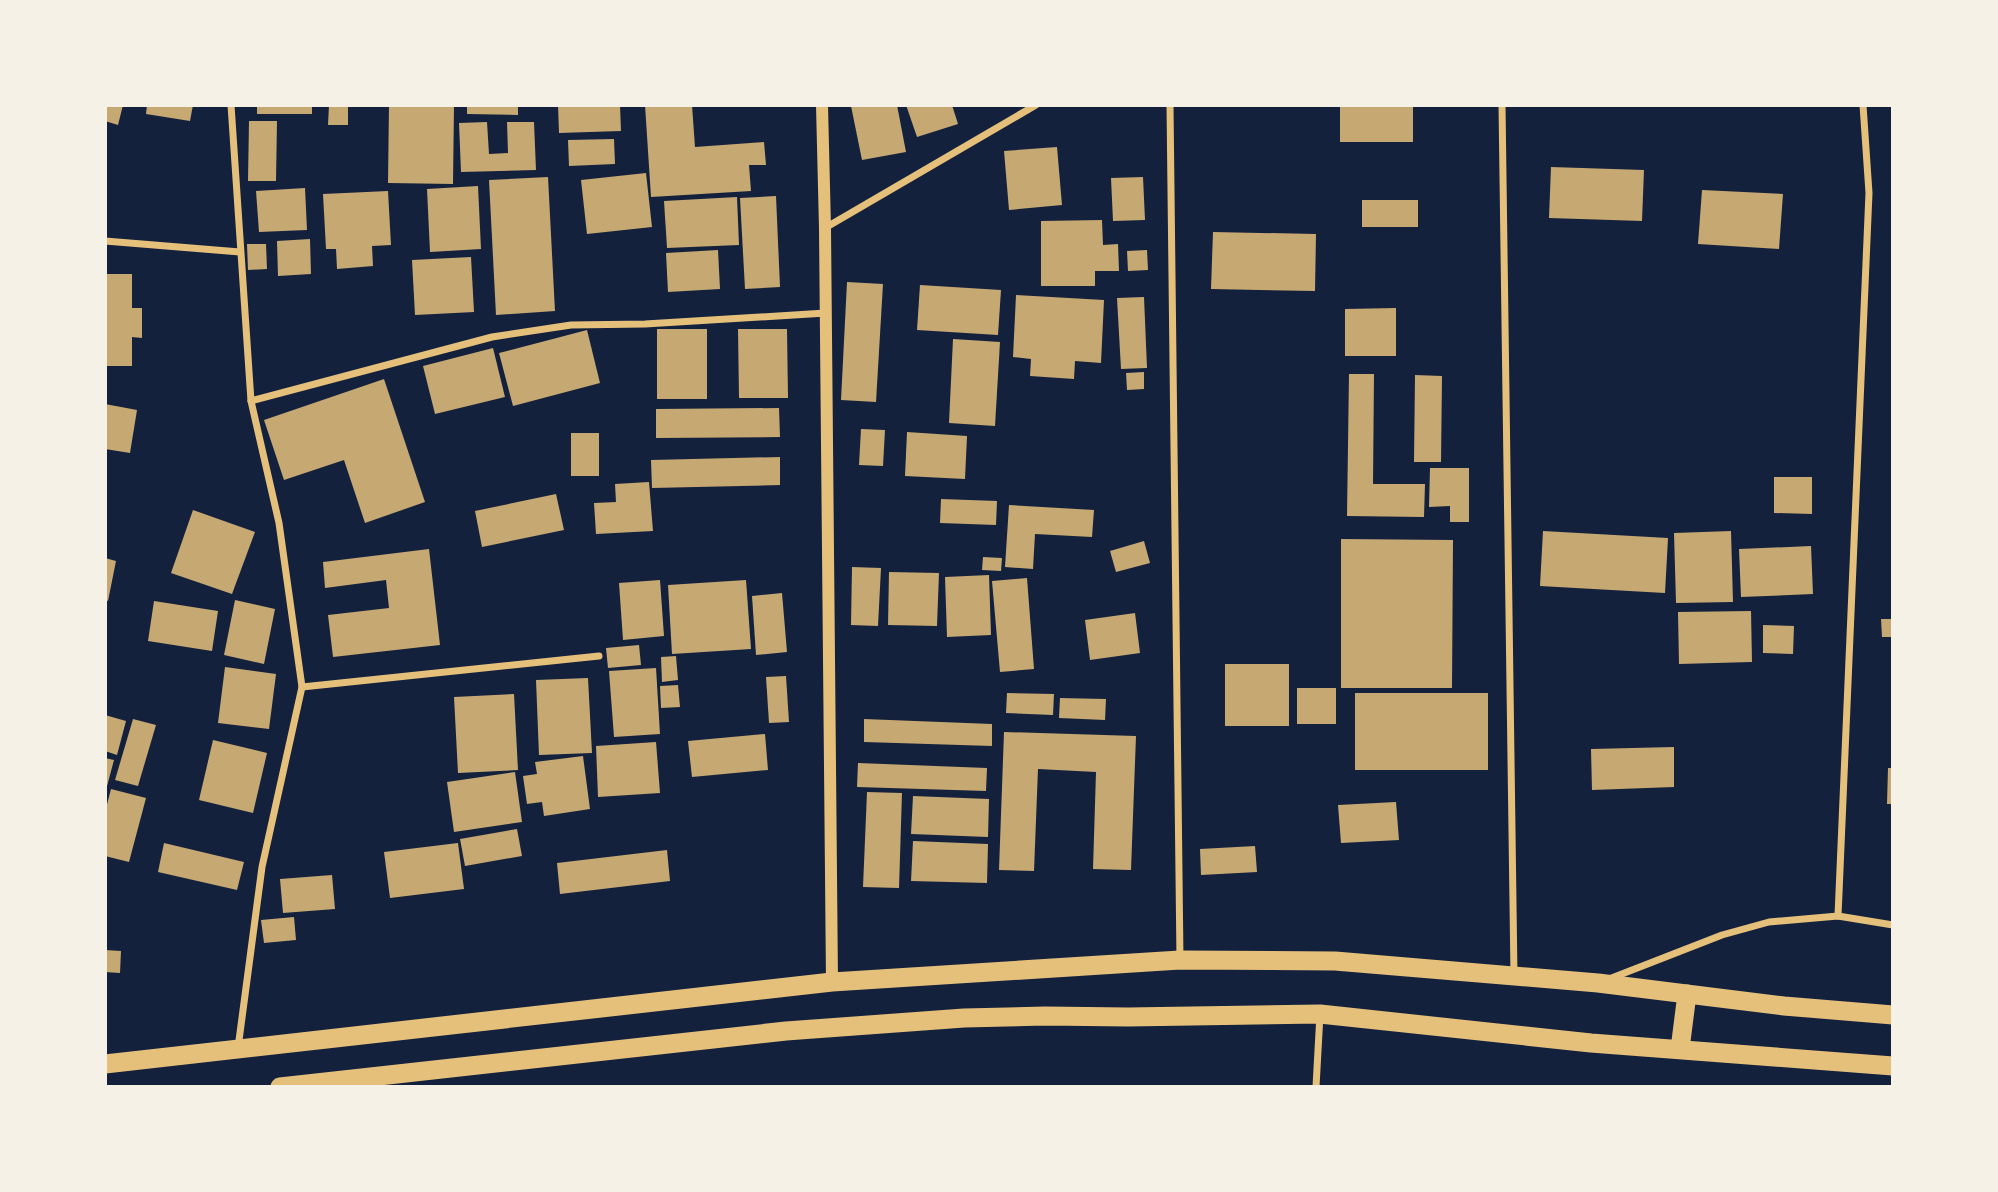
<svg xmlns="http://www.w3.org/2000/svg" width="1998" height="1192" viewBox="0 0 1998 1192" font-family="'Roboto Condensed',sans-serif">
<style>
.building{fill:#c6a872}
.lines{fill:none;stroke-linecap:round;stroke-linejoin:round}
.minor{stroke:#e5c07b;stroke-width:7}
.tertiary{stroke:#e5c07b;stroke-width:12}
.trunk{stroke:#e5c07b;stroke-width:19}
</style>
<rect width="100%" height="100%" fill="#14213d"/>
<g class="building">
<path d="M105 105H123L118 125 105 121Z"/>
<path d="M147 105H193L190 121 146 114Z"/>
<rect x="257" y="105" width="55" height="9"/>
<path d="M329 105H348V125H328Z"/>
<path d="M389 105H454L453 184 388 183Z"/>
<path d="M467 105H518V115L467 114Z"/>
<path d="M558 105H620L621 131 559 133Z"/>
<path d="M645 105H692L695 147 764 142 766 165H749L751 191 651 197Z"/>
<path d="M897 105 906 152 862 160 851 106Z"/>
<path d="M906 105H952L958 124 917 137Z"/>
<rect x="1340" y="105" width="73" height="37"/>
<path d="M249 121H277L276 181H248Z"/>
<path d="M487 122 489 154 508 153 507 122H534L536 170 461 172 459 123Z"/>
<path d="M614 139 615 164 569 166 568 140Z"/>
<path d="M1057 147 1062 205 1009 210 1004 151Z"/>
<path d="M1551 167 1644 170 1642 221 1549 218Z"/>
<path d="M646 173 652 227 587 234 581 180Z"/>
<path d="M548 177 555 311 496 315 489 180Z"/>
<path d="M1143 177 1145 220 1113 221 1111 178Z"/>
<path d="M478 186 481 249 430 252 427 189Z"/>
<path d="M305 188 307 230 259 232 256 191Z"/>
<path d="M1702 190 1783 194 1779 249 1698 244Z"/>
<path d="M388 191 391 245 372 246 373 266 337 269 336 249H326L323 194Z"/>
<path d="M776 196 780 287 745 289 740 198Z"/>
<path d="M737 197 739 245 667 248 664 201Z"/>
<rect x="1362" y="200" width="56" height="27"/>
<path d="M1102 220 1103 245 1118 244 1119 271H1095V286H1041V221Z"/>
<path d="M1213 232 1316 234 1315 291 1211 289Z"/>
<path d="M310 239 311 274 278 276 277 241Z"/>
<path d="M247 244H266L267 269 248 270Z"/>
<path d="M718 250 720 289 668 292 666 253Z"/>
<path d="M1147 250 1148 270 1128 271 1127 251Z"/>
<path d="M471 257 474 312 415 315 412 260Z"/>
<path d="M105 274H132V308H142V338L132 337V366H105Z"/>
<path d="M847 282 883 284 876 402 841 400Z"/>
<path d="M920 285 1001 290 998 335 917 330Z"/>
<path d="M1016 295 1104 300 1101 363 1075 361 1074 379 1030 376 1031 359 1013 357Z"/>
<path d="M1144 297 1147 368 1121 369 1117 298Z"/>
<path d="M1396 308V356H1345V309Z"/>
<rect x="657" y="329" width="50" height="70"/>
<path d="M738 329H787L788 398H739Z"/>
<path d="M587 330 600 383 513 406 499 353Z"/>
<path d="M953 339 1000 342 995 426 949 423Z"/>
<path d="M493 348 505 397 435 414 423 366Z"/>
<path d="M1144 372V389L1127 390 1126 373Z"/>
<path d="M1349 374H1374L1373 484H1425L1424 517 1347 516Z"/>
<path d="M1415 375 1442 376 1441 462H1414Z"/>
<path d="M384 379 425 502 365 523 344 460 284 480 264 420Z"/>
<path d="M105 404 137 410 130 453 105 449Z"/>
<path d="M779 408 780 437 656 438V409Z"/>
<path d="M861 429 885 430 883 466 859 465Z"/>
<path d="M907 432 967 436 965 479 905 476Z"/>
<rect x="571" y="433" width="28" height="43"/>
<path d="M780 457V485L652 488 651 460Z"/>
<path d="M1430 468H1469V522H1450V506L1429 507Z"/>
<path d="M1774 477H1812V514L1774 513Z"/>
<path d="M649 482 653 531 596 534 594 503 616 502 615 484Z"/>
<path d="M556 494 564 530 482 547 475 511Z"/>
<path d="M941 499 997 501 996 525 940 523Z"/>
<path d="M1009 505 1094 510 1092 537 1035 534 1033 569 1005 567Z"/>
<path d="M193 510 255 532 232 594 171 573Z"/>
<path d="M1543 531 1668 538 1665 593 1540 586Z"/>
<path d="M1731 531 1733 602 1676 603 1674 533Z"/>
<path d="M1341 539 1453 540 1452 688H1341Z"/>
<path d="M1144 541 1150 563 1116 572 1110 551Z"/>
<path d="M1811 546 1813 594 1741 597 1739 549Z"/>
<path d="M429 549 440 645 333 657 328 615 389 608 386 580 325 588 323 562Z"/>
<path d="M983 557 1002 558 1001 571 982 570Z"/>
<path d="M105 558 116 561 108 601 105 600Z"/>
<path d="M852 567 881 568 878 626 851 625Z"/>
<path d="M889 572 939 573 937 626 888 625Z"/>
<path d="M989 575 991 635 947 637 945 577Z"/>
<path d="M1027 578 1034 669 1000 672 992 581Z"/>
<path d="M660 580 664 636 623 640 619 583Z"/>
<path d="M746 580 751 649 672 654 668 585Z"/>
<path d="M782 593 787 652 756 655 752 596Z"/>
<path d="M235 600 275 609 264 664 224 655Z"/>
<path d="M154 601 218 611 212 651 148 641Z"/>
<path d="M1751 611 1752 662 1679 664 1678 612Z"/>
<path d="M1135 613 1140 653 1090 660 1085 620Z"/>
<path d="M1881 619H1893V637H1882Z"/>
<path d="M1763 625 1794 626 1793 654 1763 653Z"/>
<path d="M639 645 641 665 608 668 606 648Z"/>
<path d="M676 656 678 680 662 682 661 657Z"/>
<rect x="1225" y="664" width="64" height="62"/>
<path d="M225 667 276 674 269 729 218 723Z"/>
<path d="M656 668 660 734 614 737 609 671Z"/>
<path d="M786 676 789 722 769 723 766 677Z"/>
<path d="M588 678 592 753 539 755 536 680Z"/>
<path d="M678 685 680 707 661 708 660 686Z"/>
<rect x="1297" y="688" width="39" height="36"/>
<path d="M1007 693 1054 694 1053 715 1006 713Z"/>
<rect x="1355" y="693" width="133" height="77"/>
<path d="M514 694 518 770 458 773 454 697Z"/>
<path d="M1060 698 1106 699 1105 720 1059 718Z"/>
<path d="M105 715 126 721 117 755 105 751Z"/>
<path d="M133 719 156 725 138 786 115 780Z"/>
<path d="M864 719 992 724V746L864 742Z"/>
<path d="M1004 732 1136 736 1131 870 1093 869 1096 772 1038 769 1034 871 999 870Z"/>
<path d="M765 734 768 770 692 777 688 741Z"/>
<path d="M213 740 267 753 253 813 199 800Z"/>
<path d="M656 742 660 793 598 797 596 746Z"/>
<path d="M1674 747V787L1592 790 1591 749Z"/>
<path d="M583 756 590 809 544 816 542 802 527 804 523 776 537 774 535 762Z"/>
<path d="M105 758 114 760 106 790H105Z"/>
<path d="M858 763 987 768 986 791 857 787Z"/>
<path d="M1888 768H1893V804H1887Z"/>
<path d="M515 772 522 822 454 832 447 782Z"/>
<path d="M111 789 146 798 129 862 105 856V812Z"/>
<path d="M867 792 902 793 899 888 863 887Z"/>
<path d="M913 796 989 799 988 837 911 834Z"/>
<path d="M1396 802 1399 840 1341 843 1338 805Z"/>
<path d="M517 829 522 856 465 866 460 839Z"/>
<path d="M913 841 988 844 987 883 911 881Z"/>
<path d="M164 843 244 862 237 890 158 872Z"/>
<path d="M458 843 464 889 390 898 384 852Z"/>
<path d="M1255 846 1257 872 1201 875 1200 849Z"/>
<path d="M667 850 670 881 560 894 557 863Z"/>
<path d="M332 875 335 909 283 913 280 879Z"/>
<path d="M294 917 296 940 264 943 261 920Z"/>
<path d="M105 950 121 951 120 973 105 972Z"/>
</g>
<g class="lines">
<g class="minor">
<path d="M231 105 251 401 279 523 302 687 262 867 238 1048"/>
<path d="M1170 105 1180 960"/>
<path d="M1502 105 1514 976"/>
<path d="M825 228 1036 105"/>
<path d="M105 241 240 252"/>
<path d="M251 401 492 337 571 325 645 324 826 313"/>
<path d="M302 687 599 656"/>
<path d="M1838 916 1869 193 1863 105"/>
<path d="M1609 979 1722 935 1769 922 1838 916 1893 925"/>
<path d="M1316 1087 1320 1014"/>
</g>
<path class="tertiary" d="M822 105 825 228 832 982"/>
<g class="trunk">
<path d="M1680 1049 1687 994"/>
<path d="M105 1064 832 982 1180 960 1335 961 1598 983 1784 1006 1893 1015"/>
<path d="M280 1087 786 1031 964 1018 1045 1016 1128 1017 1320 1014 1591 1043 1893 1066"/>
</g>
</g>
<rect width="1998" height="1192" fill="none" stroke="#f6f1e7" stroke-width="214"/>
</svg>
